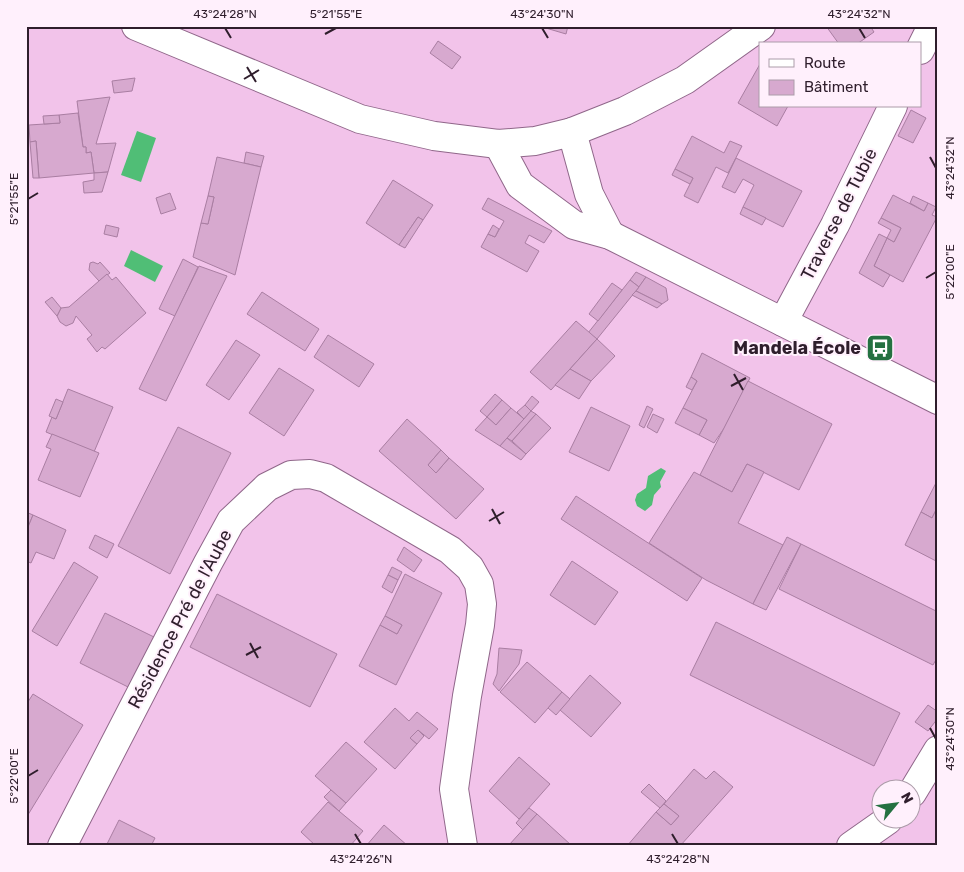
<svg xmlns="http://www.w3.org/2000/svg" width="964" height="872" viewBox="0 0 964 872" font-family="Rubik,sans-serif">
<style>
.water{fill:#50be76}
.building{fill:#d7a9cf;stroke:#a97ea2}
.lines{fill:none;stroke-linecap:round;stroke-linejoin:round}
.minor-casing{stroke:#90678a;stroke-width:30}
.tertiary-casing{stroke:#90678a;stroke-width:30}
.secondary-casing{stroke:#90678a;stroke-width:30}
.minor{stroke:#fff;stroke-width:28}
.tertiary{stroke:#fff;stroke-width:28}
.secondary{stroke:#fff;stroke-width:28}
.ticks{fill:none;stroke:#2f1e2c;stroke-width:2}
.labels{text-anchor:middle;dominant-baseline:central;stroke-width:4;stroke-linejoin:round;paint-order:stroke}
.street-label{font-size:18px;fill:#2f1e2c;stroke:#fff0fc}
.poi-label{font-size:18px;font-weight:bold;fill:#2f1e2c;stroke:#fff0fc;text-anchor:end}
.neatline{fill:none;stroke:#2f1e2c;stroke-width:2}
.ticks-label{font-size:12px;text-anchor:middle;fill:#2f1e2c}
</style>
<rect width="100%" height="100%" fill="#f2c3ea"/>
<g class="water">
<path d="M137 131 156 138 141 182 121 175Z"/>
<path d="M131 250 163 266 155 282 124 266Z"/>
<path d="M661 468 666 471 660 482 661 487 654 495 652 505 645 511 637 506 635 500 637 494 646 488 648 476Z"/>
</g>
<g class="building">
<path d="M539 26H568L566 34Z"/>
<path d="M826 26H870L874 32 857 44H839Z"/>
<path d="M438 41 461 57 452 69 430 53Z"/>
<path d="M760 64V106H788L777 126 738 103Z"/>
<path d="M135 78 132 91 114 93 112 81Z"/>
<path d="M110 97 96 144 116 143 108 172 94 173 91 152 86 153V147H83L77 101Z"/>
<path d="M911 110 926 118 913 143 898 136Z"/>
<path d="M78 113 83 147H86V153L91 152 94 173 39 178 36 141 30 142 29 125 60 123 59 115Z"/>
<path d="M59 115 60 123 44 124 43 116Z"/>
<path d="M692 136 724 153 730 141 742 146 728 173 716 167 698 203 684 196 693 178 675 169Z"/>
<path d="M36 141 39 178H33L30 142Z"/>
<path d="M246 152 264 156 261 167 244 163Z"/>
<path d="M217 157 261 167 235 275 193 257 201 223 208 224 214 197 208 196Z"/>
<path d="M736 158 802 191 783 227 743 207 754 185 743 179 735 193 722 187Z"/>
<path d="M675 169 693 178 690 184 672 175Z"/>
<path d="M108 172 102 192 84 193 83 182 94 180V173Z"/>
<path d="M393 180 433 205 423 220 418 217 399 245 366 223Z"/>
<path d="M170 193 176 209 161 214 156 198Z"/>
<path d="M893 195 924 211 928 203 936 207 932 215 937 217 903 282 874 266 887 238 894 242 901 228 881 218Z"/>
<path d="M208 196 214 197 208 224 201 223Z"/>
<path d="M913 196 928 203 924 211 910 203Z"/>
<path d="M488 198 552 231 544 243 529 235 525 243 539 251 527 272 481 247 488 234 495 237 504 221 482 209Z"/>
<path d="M743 207 766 218 762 225 740 214Z"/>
<path d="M418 217 423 220 405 248 399 245Z"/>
<path d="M881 218 901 228 894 242 887 238 891 230 878 223Z"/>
<path d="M106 225 119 228 117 237 104 234Z"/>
<path d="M493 225 499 229 495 237 488 234Z"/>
<path d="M879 234 887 238 874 266 890 275 883 287 859 273Z"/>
<path d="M183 259 198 267 175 316 159 309Z"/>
<path d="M93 262 98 264 100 262 110 273 99 281 89 270 90 263Z"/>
<path d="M199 266 227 276 166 401 139 389Z"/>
<path d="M636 272 646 277 639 287 630 280Z"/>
<path d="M107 274 112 280 116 277 146 313 105 349 102 347 97 352 87 339 92 335 76 316 73 323 66 326 60 322 57 316 61 308 69 307Z"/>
<path d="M646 277 666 288 668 300 662 304 636 291Z"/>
<path d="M630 280 639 287 597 339 588 333Z"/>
<path d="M612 283 622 290 598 321 589 314Z"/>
<path d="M636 291 662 304 657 308 632 295Z"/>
<path d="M262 292 319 329 305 351 247 314Z"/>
<path d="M52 297 61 308 57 316 45 302Z"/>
<path d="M576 321 597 339 551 390 530 372Z"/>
<path d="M328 335 374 364 359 387 314 357Z"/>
<path d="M597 339 615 356 591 381 570 369Z"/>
<path d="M236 340 260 355 229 400 206 385Z"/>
<path d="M702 353 750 378 725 427 714 443 699 435 707 420 683 408 697 381 691 377Z"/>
<path d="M279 368 314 390 284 436 249 413Z"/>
<path d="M570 369 591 381 579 399 555 385Z"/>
<path d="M691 377 697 381 692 390 686 387Z"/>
<path d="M748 381 832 424 799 490 747 464 732 492 700 475Z"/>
<path d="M68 389 113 407 94 452 46 432 52 417 56 419Z"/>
<path d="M495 394 502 400 487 417 480 411Z"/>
<path d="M532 396 539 402 531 411 525 405Z"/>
<path d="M56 399 63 402 56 419 49 416Z"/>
<path d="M502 400 511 408 496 425 487 417Z"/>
<path d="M525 405 531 411 524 419 517 412Z"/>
<path d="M647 406 653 409 644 428 639 425Z"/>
<path d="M591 407 630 426 609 471 569 452Z"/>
<path d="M511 408 524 419 500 446 475 430 487 417 496 425Z"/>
<path d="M683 408 707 420 699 435 675 423Z"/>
<path d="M531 411 536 414 512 441 507 438Z"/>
<path d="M536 414 551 428 526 454 512 441Z"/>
<path d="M653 414 664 419 657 433 647 427Z"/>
<path d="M407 419 441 450 428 465 436 473 449 458 484 489 456 519 379 451Z"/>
<path d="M178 427 231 453 170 574 118 546Z"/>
<path d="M52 434 99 453 80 497 38 480 51 449 46 447Z"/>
<path d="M507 438 526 454 521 460 500 446Z"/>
<path d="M441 450 449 458 436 473 428 465Z"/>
<path d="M747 464 764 472 738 523 783 545 753 604 706 580 649 543 694 472 732 492Z"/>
<path d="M938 479V506L932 518 921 512Z"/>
<path d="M576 496 702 578 687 601 561 519Z"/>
<path d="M938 506V562L905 545 921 512 932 518Z"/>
<path d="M26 512 33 515 26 532Z"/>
<path d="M33 515 66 530 54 559 36 552 31 563 26 561V532Z"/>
<path d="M95 535 114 544 107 558 89 548Z"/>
<path d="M787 537 801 544 766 610 753 604Z"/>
<path d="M801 544 938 612V656L933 665 779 589Z"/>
<path d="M404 547 422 560 414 572 397 560Z"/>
<path d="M572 561 618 592 595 625 550 595Z"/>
<path d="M74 562 98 577 57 646 32 631Z"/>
<path d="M392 567 402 572 398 580 388 575Z"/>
<path d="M405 574 442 593 396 685 359 666 380 625 397 634 402 625 385 616Z"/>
<path d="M388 575 398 580 392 593 382 587Z"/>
<path d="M217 594 337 654 310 707 190 647Z"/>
<path d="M105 613 154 637 130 688 80 663Z"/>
<path d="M385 616 402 625 397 634 380 625Z"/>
<path d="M716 622 900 713 874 766 690 675Z"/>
<path d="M499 648 522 650 519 664 499 691 493 684 497 674Z"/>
<path d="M527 662 562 692 535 723 500 692Z"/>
<path d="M590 675 621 703 591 737 560 710Z"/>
<path d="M562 692 570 699 556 715 548 708Z"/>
<path d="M33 694 83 725 26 818V705Z"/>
<path d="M928 705 938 712V718L928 731 915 722Z"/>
<path d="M395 708 409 721 417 712 438 729 429 739 418 730 410 738 417 744 395 769 364 742Z"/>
<path d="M418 730 424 736 417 744 410 738Z"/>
<path d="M346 742 377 769 346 803 315 776Z"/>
<path d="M519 757 550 784 519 819 489 791Z"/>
<path d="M694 769 706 779 714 771 733 787 680 846H627L656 812 671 825 679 816 664 804Z"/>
<path d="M649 784 666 801 660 808 641 792Z"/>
<path d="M331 790 346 803 339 811 324 797Z"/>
<path d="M328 802 363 831 350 846H316L301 832Z"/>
<path d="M664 804 679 816 671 825 656 812Z"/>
<path d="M529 808 537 814 523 830 516 823Z"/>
<path d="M537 814 571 845V846L509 845Z"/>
<path d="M119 820 155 838 151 846H106Z"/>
<path d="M384 825 408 846H366Z"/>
</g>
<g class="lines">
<g class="minor-casing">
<g id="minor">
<path d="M920 50 932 26"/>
<path d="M783 322 835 225 893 106"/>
<path d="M912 793 938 750"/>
<path d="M62 846 208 563 231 521 267 487 291 475 310 474 326 478 450 550 470 568 479 584 482 604 480 625 467 696 454 789 463 846"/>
<path d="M851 846 888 820"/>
</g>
</g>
<g class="tertiary-casing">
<g id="tertiary">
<path d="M572 132 589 194 610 235"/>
<path d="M498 144 520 185 574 225 610 235 938 400"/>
</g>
</g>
<g class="secondary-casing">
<path id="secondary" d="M136 26 360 119 434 136 498 144 535 141 572 132 625 111 685 80 761 26"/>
</g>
<use href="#minor" class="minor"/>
<use href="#tertiary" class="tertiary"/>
<use href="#secondary" class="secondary"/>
</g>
<path class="ticks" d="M225 28 231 38M542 28 548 38M859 28 865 38M325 34 336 28M247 67 256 82M244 79 259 70M930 157 936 168M28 199 38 193M926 278 936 272M734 374 743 390M731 386 746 378M492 509 500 524M489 521 504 512M250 643 258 658M246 655 261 647M930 728 936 739M28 776 38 770M355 834 361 844M672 834 678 844"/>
<defs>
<g id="bus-square" transform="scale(1.4375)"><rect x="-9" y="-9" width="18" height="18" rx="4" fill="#247141" stroke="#fff0fc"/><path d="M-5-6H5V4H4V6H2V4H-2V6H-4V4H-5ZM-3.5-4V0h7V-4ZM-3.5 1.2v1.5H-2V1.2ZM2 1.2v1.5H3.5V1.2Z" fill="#fff"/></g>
</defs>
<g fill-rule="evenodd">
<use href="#bus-square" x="880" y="348"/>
</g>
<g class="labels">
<g class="street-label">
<text transform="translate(839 214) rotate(-63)">Traverse de Tubie</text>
<text transform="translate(180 619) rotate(-62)">Résidence Pré de l'Aube</text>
</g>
<g class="poi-label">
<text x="861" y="348">Mandela École</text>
</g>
</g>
<rect width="964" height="872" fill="none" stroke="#fff0fc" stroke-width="55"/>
<rect x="759" y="42" width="162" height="65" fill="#fff0fc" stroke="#ac9ca9"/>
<rect x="769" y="59" width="25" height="8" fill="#ffffff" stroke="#ac9ca9"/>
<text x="804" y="68" font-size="15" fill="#2f1e2c">Route</text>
<rect x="769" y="80" width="25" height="15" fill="#d7a9cf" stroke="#ac9ca9"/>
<text x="804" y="92" font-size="15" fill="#2f1e2c">Bâtiment</text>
<g transform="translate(896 804) rotate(61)"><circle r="24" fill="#fff0fc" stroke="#ac9ca9"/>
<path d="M0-4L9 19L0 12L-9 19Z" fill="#247141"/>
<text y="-8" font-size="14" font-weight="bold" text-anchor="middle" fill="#2f1e2c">N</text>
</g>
<rect x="28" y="28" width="908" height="816" class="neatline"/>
<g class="ticks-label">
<text x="225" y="18">43°24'28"N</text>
<text x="336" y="18">5°21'55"E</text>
<text x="542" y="18">43°24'30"N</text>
<text x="859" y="18">43°24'32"N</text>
<text transform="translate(950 168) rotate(-90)" y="4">43°24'32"N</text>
<text transform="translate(14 199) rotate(-90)" y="4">5°21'55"E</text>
<text transform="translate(950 272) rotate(-90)" y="4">5°22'00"E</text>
<text transform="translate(950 739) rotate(-90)" y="4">43°24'30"N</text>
<text transform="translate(14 776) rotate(-90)" y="4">5°22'00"E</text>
<text x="361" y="863">43°24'26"N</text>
<text x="678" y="863">43°24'28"N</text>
</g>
</svg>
